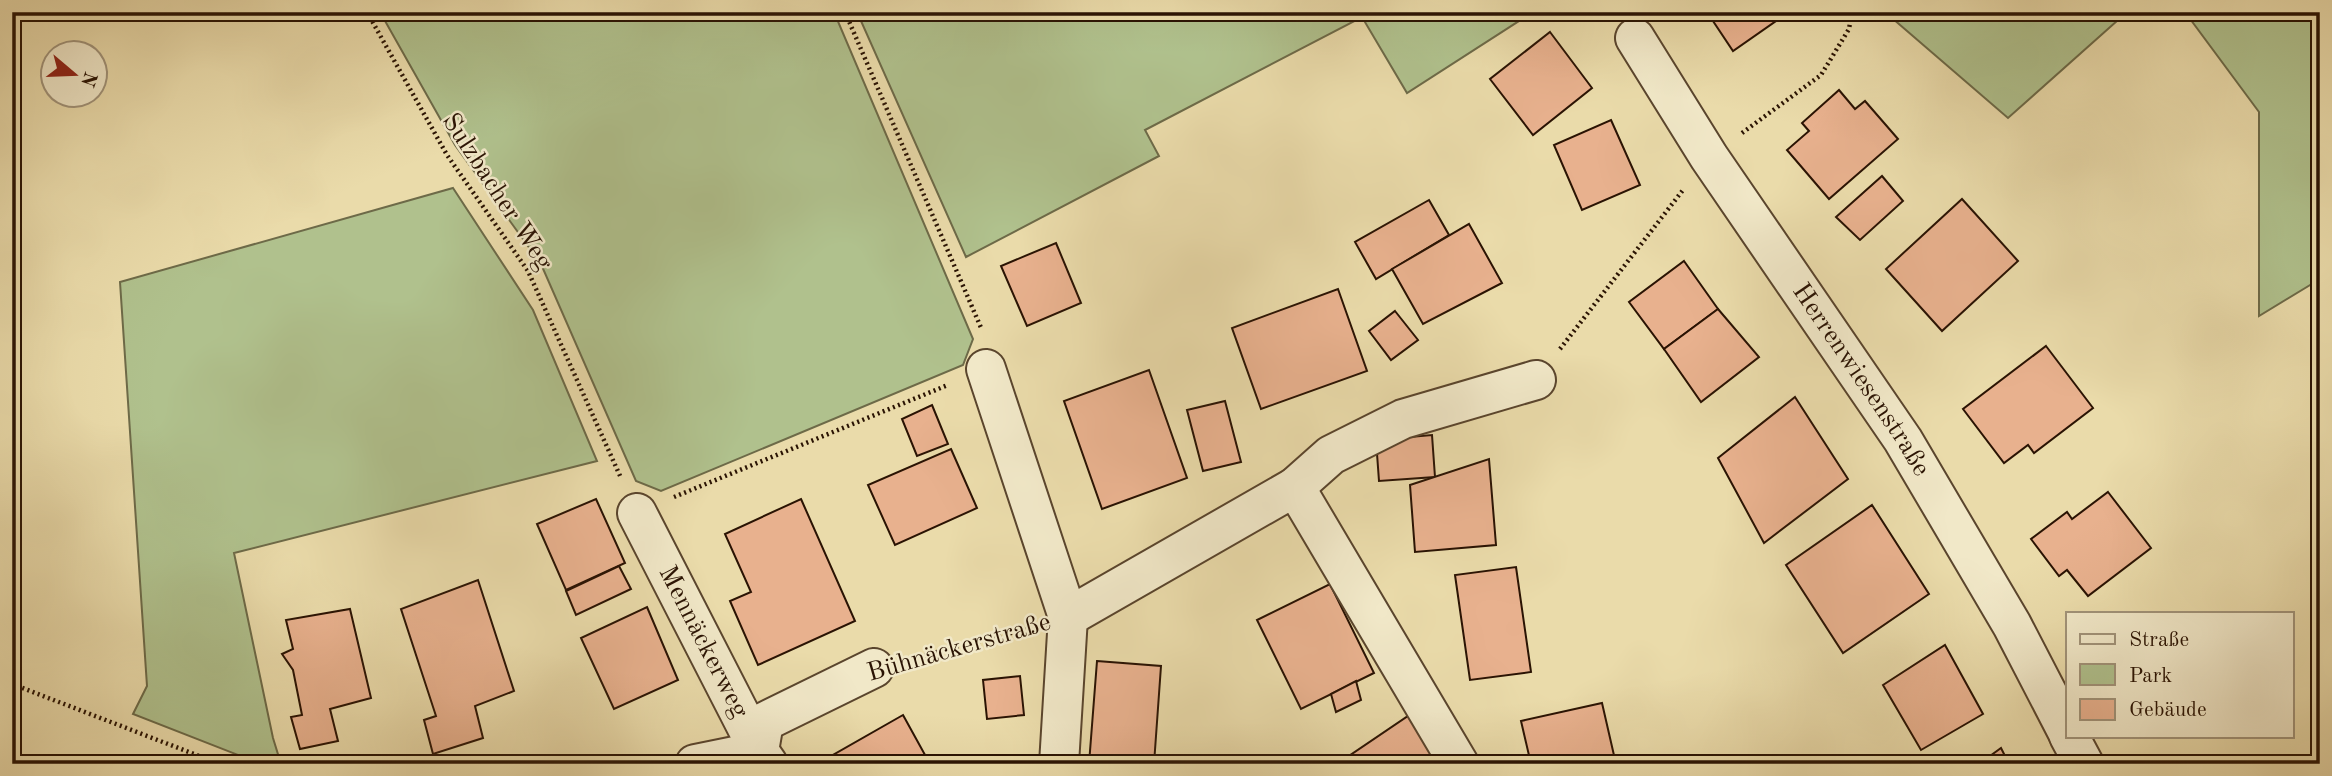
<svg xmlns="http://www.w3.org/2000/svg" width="2332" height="776" viewBox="0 0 2332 776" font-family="'Old Standard TT',serif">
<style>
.green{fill:#b0c18d;stroke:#6d6a48;stroke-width:2}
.building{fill:#e8b18e;stroke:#2a1303;stroke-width:2}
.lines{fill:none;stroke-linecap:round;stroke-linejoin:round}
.minor-casing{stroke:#5a452d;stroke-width:42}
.path{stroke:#2a1303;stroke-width:4.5;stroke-dasharray:2 3.5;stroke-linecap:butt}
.minor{stroke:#f1e8c8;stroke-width:38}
.labels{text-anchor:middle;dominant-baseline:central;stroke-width:5;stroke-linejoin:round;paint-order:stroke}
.street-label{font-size:26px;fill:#2a1303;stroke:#f1e8c8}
</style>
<rect width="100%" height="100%" fill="#eadbaa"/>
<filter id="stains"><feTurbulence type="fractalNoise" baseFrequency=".00286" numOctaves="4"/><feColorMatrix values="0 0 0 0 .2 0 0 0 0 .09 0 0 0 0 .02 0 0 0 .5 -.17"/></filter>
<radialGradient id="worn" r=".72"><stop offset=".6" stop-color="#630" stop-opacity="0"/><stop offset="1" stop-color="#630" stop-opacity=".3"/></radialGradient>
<g class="green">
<path d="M380 12H834L973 339 963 365 661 491 636 481 541 264 455 145Z"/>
<path d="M857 12H1533L1407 93 1362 17 1145 130 1159 156 966 257Z"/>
<path d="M1885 12H2127L2008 118Z"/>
<path d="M2185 12H2320V279L2259 316V112Z"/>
<path d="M453 188 533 310 597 461 234 553 273 738 281 764H261L133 714 147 686 120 282Z"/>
</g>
<g class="building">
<path d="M1707 12H1789L1733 51Z"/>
<path d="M1550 32 1592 88 1533 135 1490 79Z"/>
<path d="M1839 90 1855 109 1865 101 1898 139 1829 199 1787 150 1809 131 1802 123Z"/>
<path d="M1611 120 1640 185 1582 210 1554 145Z"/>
<path d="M1882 176 1903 201 1860 240 1836 217Z"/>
<path d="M1962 199 2018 261 1942 331 1886 269Z"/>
<path d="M1429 200 1449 235 1376 279 1355 242Z"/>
<path d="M1469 224 1502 283 1423 324 1392 269Z"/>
<path d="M1056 243 1081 303 1027 326 1001 266Z"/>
<path d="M1684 261 1718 309 1664 349 1629 302Z"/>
<path d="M1338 289 1367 371 1261 409 1232 328Z"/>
<path d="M1718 309 1759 357 1701 402 1664 349Z"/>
<path d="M1395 311 1418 340 1391 360 1369 331Z"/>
<path d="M2046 346 2093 408 2034 453 2028 445 2004 463 1963 409Z"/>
<path d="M1149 370 1187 478 1102 509 1064 401Z"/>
<path d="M1795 397 1848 479 1764 543 1718 458Z"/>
<path d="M1225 401 1241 462 1203 471 1187 410Z"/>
<path d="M932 405 948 444 917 456 902 419Z"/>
<path d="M1432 435 1435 477 1379 481 1376 440Z"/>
<path d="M951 449 977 508 895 545 868 485Z"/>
<path d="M1489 459 1496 545 1415 552 1410 485Z"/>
<path d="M2108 492 2151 548 2088 596 2067 570 2059 576 2031 539 2067 512 2072 519Z"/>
<path d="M596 499 625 563 566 590 537 524Z"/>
<path d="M801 499 855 621 758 665 730 601 751 592 725 534Z"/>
<path d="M1872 505 1929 594 1843 653 1786 565Z"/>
<path d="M619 566 631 589 576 615 566 591Z"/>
<path d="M1516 567 1531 672 1470 680 1455 575Z"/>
<path d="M478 580 514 691 475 706 483 738 433 754 424 720 436 716 401 609Z"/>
<path d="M1330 584 1374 673 1301 709 1257 620Z"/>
<path d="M647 607 678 680 614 709 581 638Z"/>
<path d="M350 609 371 698 330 709 338 741 300 749 291 717 302 715 293 670 282 654 293 649 286 620Z"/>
<path d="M1945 645 1983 714 1921 750 1883 685Z"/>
<path d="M1097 661 1161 666 1154 764H1089Z"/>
<path d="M1020 676 1024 715 987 719 983 680Z"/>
<path d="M1356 681 1361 700 1336 712 1331 694Z"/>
<path d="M1602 703 1616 764H1531L1521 721Z"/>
<path d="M903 715 930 764H817Z"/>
<path d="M1408 716 1439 764H1337Z"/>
<path d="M2001 748 2009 764H1979Z"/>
</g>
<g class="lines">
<g class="minor-casing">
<g id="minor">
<path id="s1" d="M1635 38 1709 157 1903 440 2012 625 2068 733"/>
<path d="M986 369 1068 617 1295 487 1459 764"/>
<path d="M1295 487 1331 455 1403 419 1536 380"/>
<path id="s2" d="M637 513 759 751 768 764"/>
<path d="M2069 736 2084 764"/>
<path d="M759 751 764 722 874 668"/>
<path d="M695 764 759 751"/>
<path d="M1059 764 1068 617"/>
</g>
</g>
<g class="path">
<path d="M367 12 447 155 528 271 621 478"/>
<path d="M845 12 982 330"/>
<path d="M1742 133 1821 75 1849 29 1852 12"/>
<path d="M1560 349 1683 190"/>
<path d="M674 497 948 385"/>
<path d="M914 658 1027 629"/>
<path d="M12 684 220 764"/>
</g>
<use href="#minor" class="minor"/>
</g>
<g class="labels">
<g class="street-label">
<text transform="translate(497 192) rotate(57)">Sulzbacher Weg</text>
<text stroke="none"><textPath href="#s1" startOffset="410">Herrenwiesenstraße</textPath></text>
<text stroke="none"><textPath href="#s2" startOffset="145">Mennäckerweg</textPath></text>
<text transform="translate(959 648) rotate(-16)">Bühnäckerstraße</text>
</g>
</g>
<rect width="2332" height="776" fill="none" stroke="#eadbaa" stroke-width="42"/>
<rect x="14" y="14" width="2304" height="748" fill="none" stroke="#2a1303" stroke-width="3.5"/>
<rect x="21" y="21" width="2290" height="734" fill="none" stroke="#2a1303" stroke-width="2"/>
<rect x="2066" y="612" width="228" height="126" fill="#f1e8c8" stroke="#a19379" stroke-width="2"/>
<rect x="2080" y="634" width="35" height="10" fill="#f1e8c8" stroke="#a19379" stroke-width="2"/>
<text x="2129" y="646" font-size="21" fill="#2a1303">Straße</text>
<rect x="2080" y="664" width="35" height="21" fill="#b0c18d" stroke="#a19379" stroke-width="2"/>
<text x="2129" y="682" font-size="21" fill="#2a1303">Park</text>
<rect x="2080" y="699" width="35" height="21" fill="#e8b18e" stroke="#a19379" stroke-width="2"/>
<text x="2129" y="716" font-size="21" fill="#2a1303">Gebäude</text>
<g transform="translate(74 74) rotate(109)"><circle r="33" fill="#f1e8c8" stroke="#a19379" stroke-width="2"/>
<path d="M0-5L12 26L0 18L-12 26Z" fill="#8f2418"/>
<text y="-10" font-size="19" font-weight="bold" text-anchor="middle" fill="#2a1303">N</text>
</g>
<rect width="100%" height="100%" filter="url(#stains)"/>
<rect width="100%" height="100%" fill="url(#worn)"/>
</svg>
